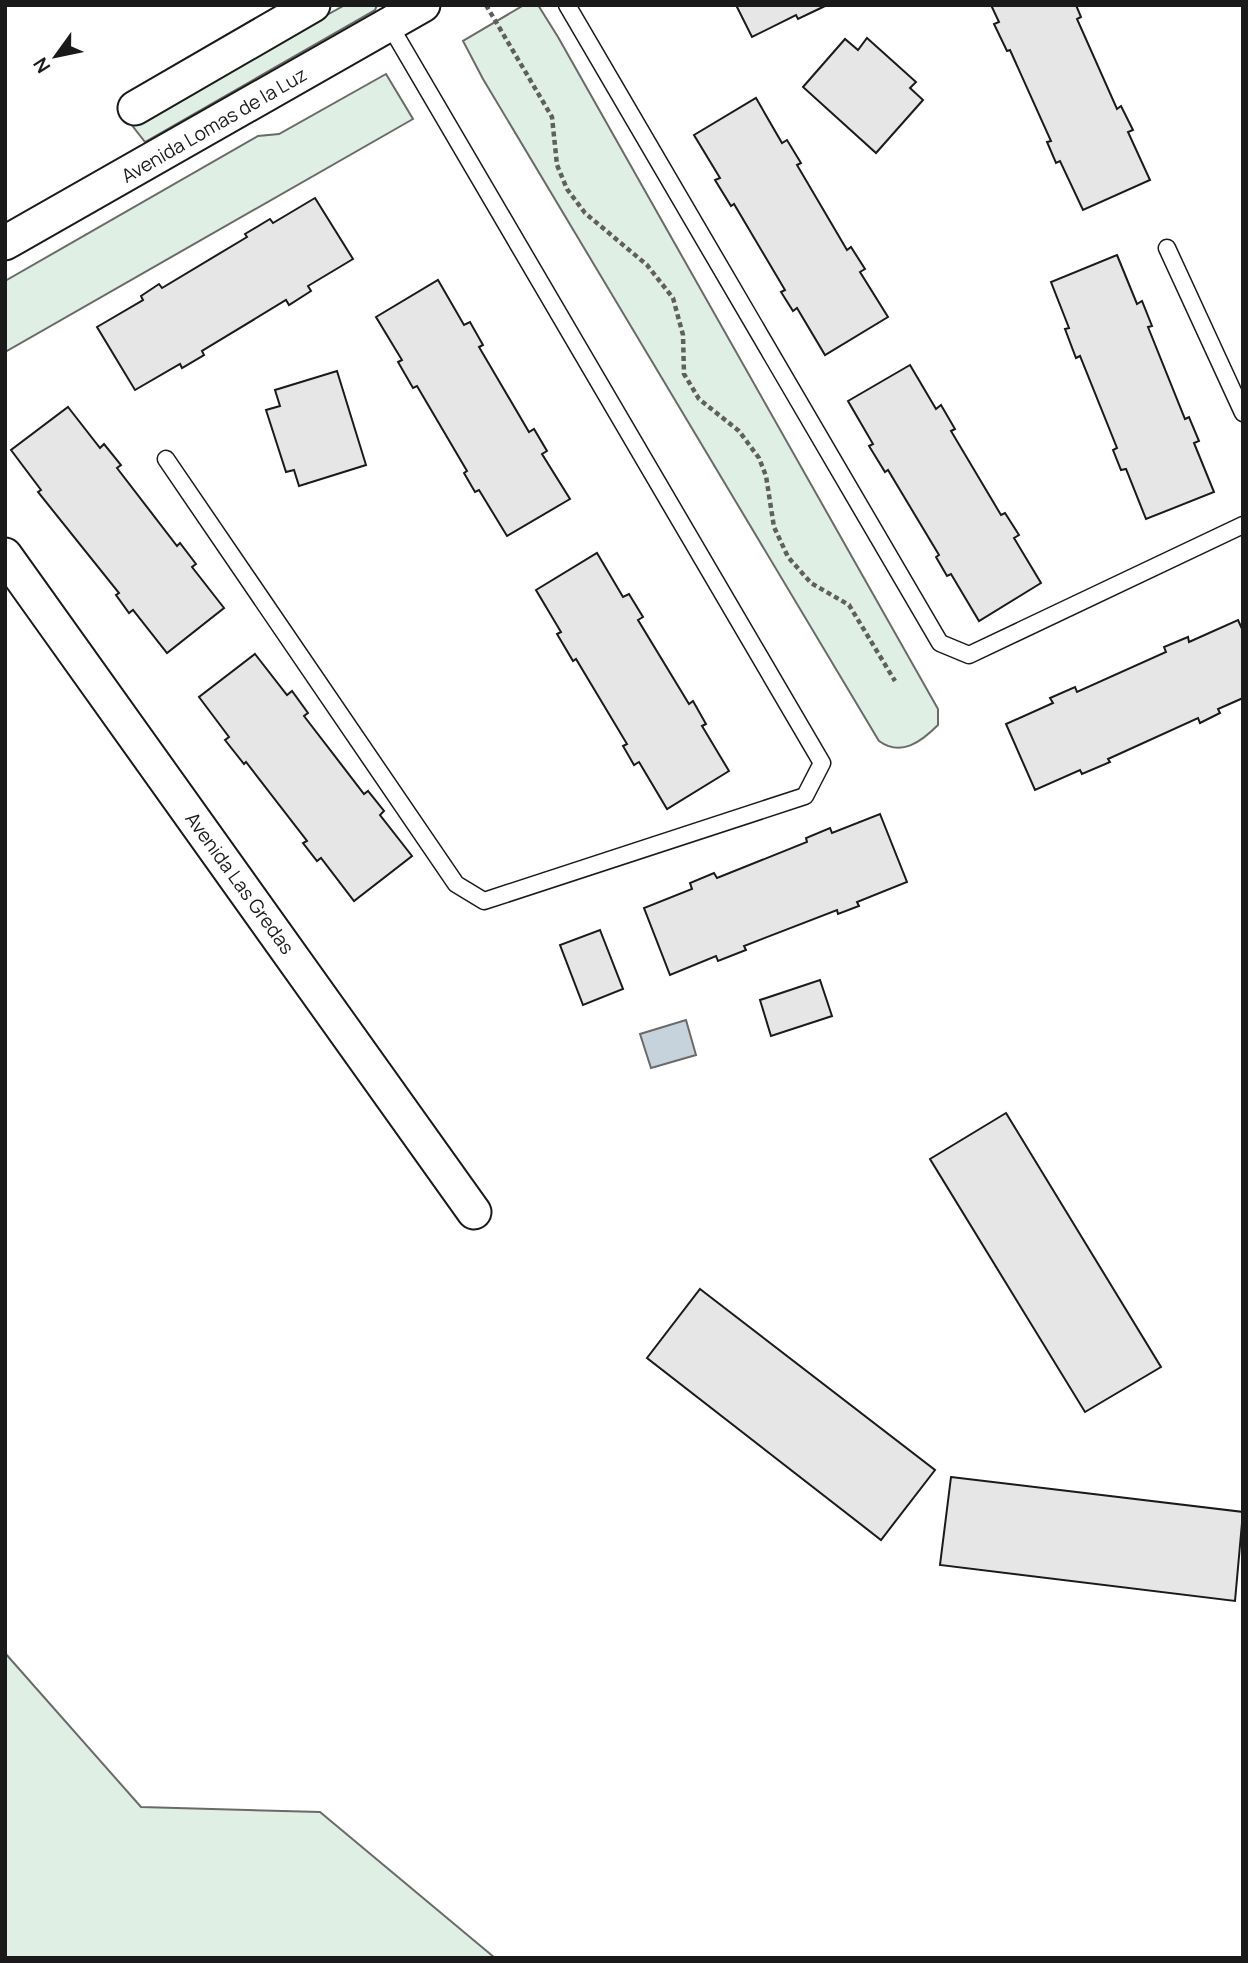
<svg xmlns="http://www.w3.org/2000/svg" width="1248" height="1963" viewBox="0 0 1248 1963" font-family="Manrope,sans-serif">
<style>
.green{fill:#e0efe3;stroke:#6a6a6a;stroke-width:2}
.water{fill:#c6d2dc;stroke:#6a6a6a;stroke-width:2}
.building{fill:#e6e6e6;stroke:#1a1a1a;stroke-width:2}
.lines{fill:none;stroke-linecap:round;stroke-linejoin:round}
.service-casing{stroke:#1a1a1a;stroke-width:19}
.minor-casing{stroke:#1a1a1a;stroke-width:37}
.path{stroke:#5f5f5f;stroke-width:4.5;stroke-dasharray:5 3.5;stroke-linecap:butt}
.service{stroke:#fff;stroke-width:16}
.minor{stroke:#fff;stroke-width:33}
.labels{text-anchor:middle;dominant-baseline:central;stroke-width:5;stroke-linejoin:round;paint-order:stroke}
.street-label{font-size:19px;fill:#1a1a1a;stroke:#fff}
</style>
<rect width="100%" height="100%" fill="#fff"/>
<g class="green">
<path d="M345 5H377L375 10 145 142 131 124Z"/>
<path d="M524 5H538L558 37 938 709V725C921 742 901 757 879 741L483 79 463 41Z"/>
<path d="M386 74 413 119 5 352V281L258 136 279 134Z"/>
<path d="M5 1653 141 1807 320 1812 495 1958H5Z"/>
</g>
<path class="water" d="M686 1020 696 1055 651 1068 640 1034Z"/>
<g class="building">
<path d="M736 5H825V6L798 19 796 15 752 37Z"/>
<path d="M991 5H1076L1081 17 1077 19 1117 109 1121 106 1133 130 1128 132 1150 180 1083 210 1060 161 1056 163 1047 142 1051 141 1010 50 1007 51 994 24 999 22Z"/>
<path d="M867 38 916 82 910 88 923 100 876 153 803 87 845 39 858 50Z"/>
<path d="M756 98 782 143 787 140 801 163 797 165 847 250 851 247 865 269 860 272 888 317 825 355 797 308 793 311 781 292 785 290 734 204 731 206 715 180 720 178 694 135Z"/>
<path d="M315 198 353 259 308 286 311 291 289 305 286 300 202 351 204 355 182 368 180 364 135 390 97 327 143 300 141 296 159 284 162 288 247 237 245 234 270 219 273 223Z"/>
<path d="M1117 255 1137 304 1142 301 1152 326 1148 327 1185 419 1189 417 1199 441 1194 443 1214 492 1146 519 1126 469 1121 470 1113 450 1117 448 1080 356 1076 358 1065 329 1069 328 1051 282Z"/>
<path d="M438 280 464 325 470 322 483 345 479 347 529 432 534 429 547 451 542 454 570 499 507 536 479 490 475 492 464 473 467 471 417 386 413 388 398 362 402 360 376 317Z"/>
<path d="M910 365 936 409 941 405 955 429 951 431 1001 515 1005 513 1019 535 1014 538 1041 583 979 621 951 574 947 576 936 557 939 555 888 470 885 472 869 446 873 444 848 401Z"/>
<path d="M337 371 366 465 299 486 294 470 286 472 266 410 280 406 275 390Z"/>
<path d="M68 407 100 448 104 444 121 465 117 468 177 546 180 543 196 564 192 567 224 608 167 653 133 610 129 613 116 595 119 593 38 492 41 490 11 450Z"/>
<path d="M597 553 623 597 629 594 643 617 638 620 689 704 693 701 706 724 702 726 729 771 667 809 639 762 634 765 623 746 627 744 576 659 573 661 557 634 561 632 536 590Z"/>
<path d="M1238 620 1243 631V698L1218 709 1220 713 1200 723 1198 718 1108 759 1110 762 1082 774 1080 770 1035 790 1006 724 1053 703 1050 698 1075 687 1077 692 1166 652 1164 647 1188 637 1189 642Z"/>
<path d="M255 654 287 695 292 691 308 713 304 716 364 794 368 791 384 811 380 815 412 856 354 901 321 858 317 861 303 843 307 841 246 762 244 764 225 740 229 737 199 697Z"/>
<path d="M880 814 907 882 857 902 859 906 838 914 837 910 744 946 746 950 718 961 716 956 670 975 644 908 692 889 690 883 714 873 717 878 807 842 806 838 830 828 832 833Z"/>
<path d="M600 930 623 989 583 1005 560 945Z"/>
<path d="M820 980 832 1016 771 1036 760 1000Z"/>
<path d="M1006 1113 1161 1367 1085 1412 930 1159Z"/>
<path d="M700 1289 935 1470 881 1540 647 1358Z"/>
<path d="M951 1477 1243 1512 1235 1601 940 1565Z"/>
</g>
<g class="lines">
<g class="service-casing">
<g id="service">
<path d="M567 5 940 643 969 655 1243 525"/>
<path d="M1167 248 1243 413"/>
<path d="M166 459 456 884 484 901 805 796 822 763 389 24"/>
</g>
</g>
<g class="minor-casing">
<g id="minor">
<path d="M135 108 313 5"/>
<path d="M5 243 423 5"/>
<path d="M5 555 474 1212"/>
</g>
</g>
<path class="path" d="M486 5 552 117 557 165 567 189 585 213 647 265 673 298 683 335 684 374 699 399 739 431 759 458 766 476 774 527 788 557 811 583 849 605 895 681"/>
<use href="#service" class="service"/>
<use href="#minor" class="minor"/>
</g>
<g class="labels">
<g class="street-label">
<text transform="translate(214 125) rotate(-30)">Avenida Lomas de la Luz</text>
<text transform="translate(240 883) rotate(54)">Avenida Las Gredas</text>
</g>
</g>
<rect width="1248" height="1963" fill="none" stroke="#1a1a1a" stroke-width="14"/>
<g transform="translate(56 56) rotate(237)" stroke="#ffffff" stroke-width="5" paint-order="stroke">
<path d="M0-5L12 26L0 18L-12 26Z" fill="#1a1a1a"/>
<text y="-10" font-size="19" font-weight="bold" text-anchor="middle" fill="#1a1a1a">N</text>
</g>
</svg>
